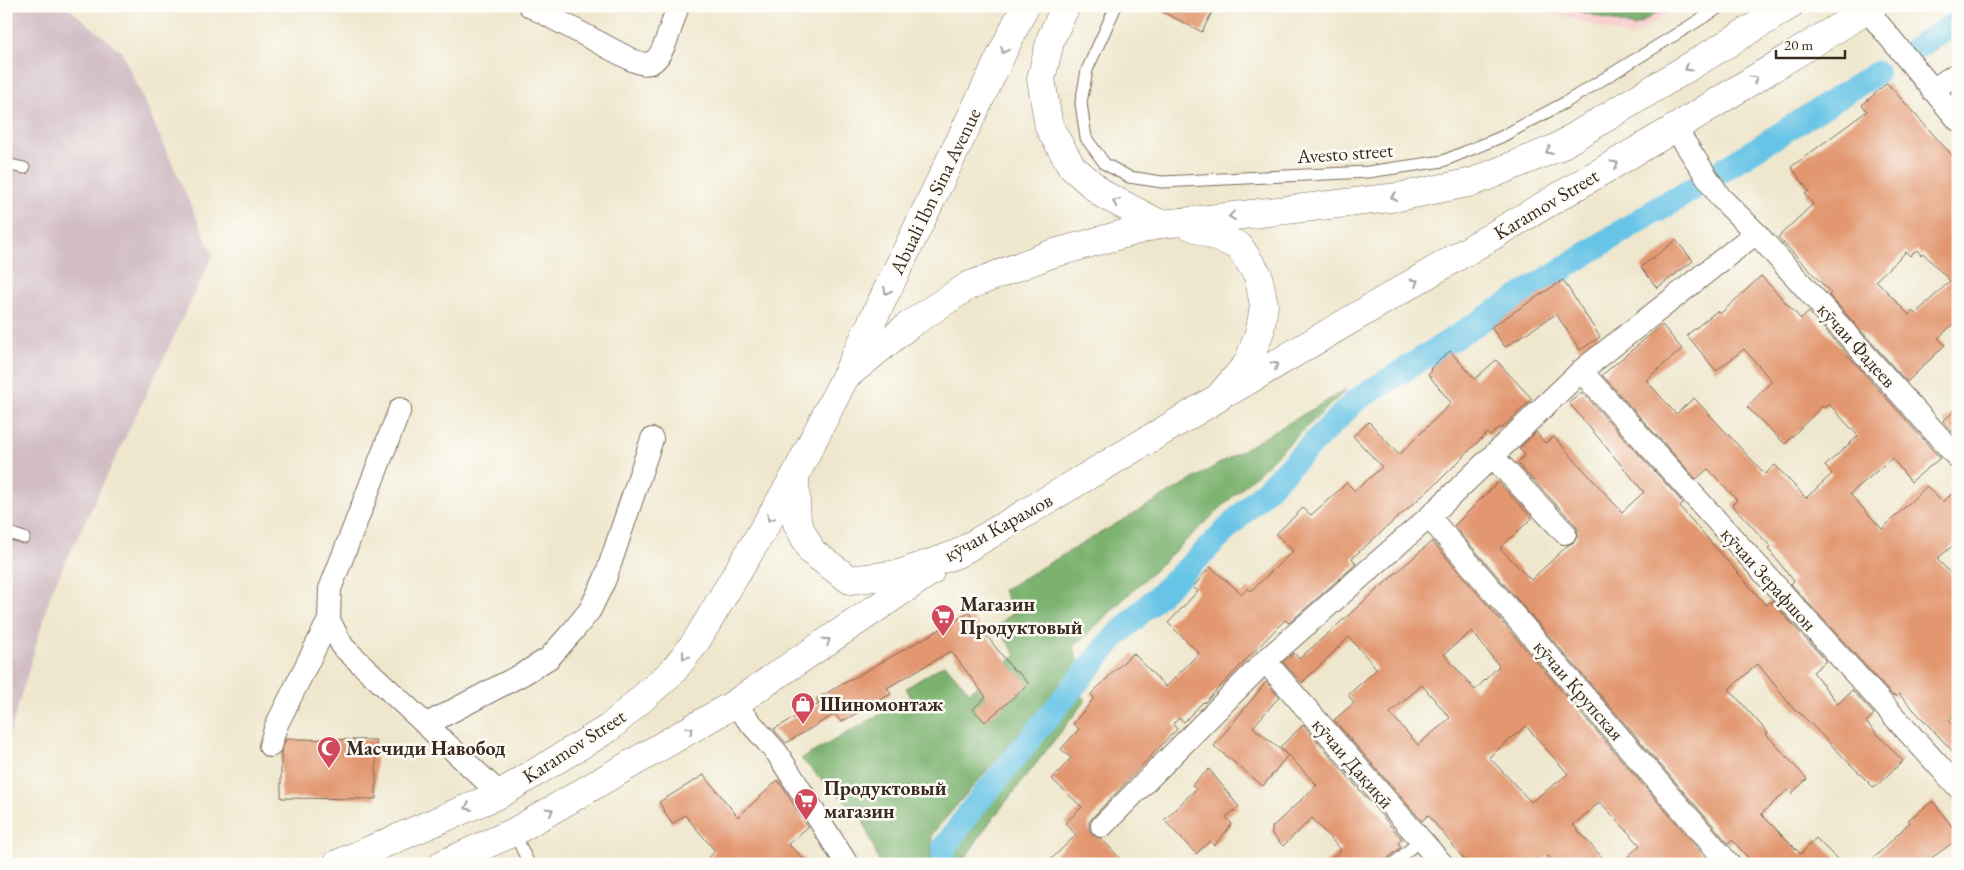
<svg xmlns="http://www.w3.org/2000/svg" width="1964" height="870" viewBox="0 0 1964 870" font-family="'EB Garamond',serif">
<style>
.built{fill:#f7cfd0}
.industrial{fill:#d2bdc5}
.forest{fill:#7cb26f;stroke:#5c6e46}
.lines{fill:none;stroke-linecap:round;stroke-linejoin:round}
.canal{stroke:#68c4e6;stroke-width:24}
.building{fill:#e29770;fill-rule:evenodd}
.lane-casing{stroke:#7a6c5b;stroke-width:13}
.street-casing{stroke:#7a6c5b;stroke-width:24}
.secondary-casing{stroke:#7a6c5b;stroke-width:29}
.lane{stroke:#fff;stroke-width:11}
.street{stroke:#fff;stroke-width:22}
.secondary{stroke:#fff;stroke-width:28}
.oneway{stroke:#a79f9a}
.labels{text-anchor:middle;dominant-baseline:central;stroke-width:5;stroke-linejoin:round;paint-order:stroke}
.street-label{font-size:20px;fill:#3b2a1e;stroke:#fdfcf7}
.poi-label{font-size:20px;font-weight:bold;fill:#3b2a1e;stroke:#fdfcf7;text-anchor:start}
</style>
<rect width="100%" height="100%" fill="#fdfcf7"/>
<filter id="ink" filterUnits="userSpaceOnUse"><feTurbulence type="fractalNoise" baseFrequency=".02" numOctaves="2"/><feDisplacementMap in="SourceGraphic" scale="10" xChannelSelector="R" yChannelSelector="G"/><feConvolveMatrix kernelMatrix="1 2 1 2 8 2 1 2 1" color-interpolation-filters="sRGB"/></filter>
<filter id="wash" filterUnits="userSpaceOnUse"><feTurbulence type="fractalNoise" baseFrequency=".0096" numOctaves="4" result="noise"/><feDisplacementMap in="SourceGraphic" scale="20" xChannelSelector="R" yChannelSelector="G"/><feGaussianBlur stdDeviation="1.12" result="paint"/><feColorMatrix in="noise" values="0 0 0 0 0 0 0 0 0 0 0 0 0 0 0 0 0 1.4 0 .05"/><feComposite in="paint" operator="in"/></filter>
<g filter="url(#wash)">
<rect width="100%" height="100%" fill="#efe7cd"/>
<path class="built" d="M1532 6H1679L1631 37Z"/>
<path class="industrial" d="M6 6H66L122 52 213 255 52 590 6 747Z"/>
<g class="forest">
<path d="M1561 6H1668L1634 27Z"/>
<path d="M1347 389 1073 647 1079 664 932 834 931 864H880L862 818 801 759 911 697 906 688 945 664 969 692 1016 655 997 626 1014 612 1003 590Z"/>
<path d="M1076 691 1086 700 987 826 961 864H950V852L1023 756Z"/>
</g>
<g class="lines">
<g class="canal">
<path d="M1916 48 1958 22"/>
<path d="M1659 210 1877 73"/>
<path d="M943 864 944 847 972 809 1112 640 1200 556 1355 401 1671 200"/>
</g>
</g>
<g id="blocks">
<g class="building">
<path d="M1151 6H1215L1202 32Z"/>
<path d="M1887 83 1958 162V320L1938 338 1945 345 1907 382 1829 295 1831 293 1778 237 1813 204 1805 194 1809 191 1791 167 1867 111 1862 105ZM1917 250 1921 255 1923 253 1950 281 1915 314 1912 311 1909 315 1876 280 1906 252 1910 256Z"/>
<path d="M1676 240 1693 261 1657 288 1641 267Z"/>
<path d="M1761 276 1801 319 1809 312 1940 458 1911 482 1892 458 1850 494 1882 529 1927 486 1942 502 1958 489V541L1937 559 1958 581V712L1949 720 1958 730V757L1899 694 1896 697 1895 695 1893 696 1791 584 1794 581 1768 549 1771 547 1732 505 1737 500 1708 469 1696 479 1602 375 1662 325 1682 349 1646 380 1676 414 1694 398 1765 474 1775 465 1806 498 1832 474 1825 466 1858 436 1829 404 1824 408 1822 406 1785 444 1747 407 1772 381 1744 349 1716 371 1687 335 1717 311 1720 314Z"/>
<path d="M1563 280 1600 337 1580 350 1556 314 1505 347 1491 327Z"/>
<path d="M1450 351 1475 379 1496 360 1532 399 1501 429 1500 427 1490 436 1487 433 1439 481 1352 558 1356 564 1289 623 1285 620 1204 703 1203 702 1184 722 1179 718 1173 724 1177 729 1093 817 1089 822V829L1092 835 1102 839 1125 864H1046L1076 835 1065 823 1082 807 1052 779 1071 758 1061 749 1079 729 1073 724 1094 698 1091 694 1133 653 1166 687 1199 653 1168 623 1198 591 1193 587 1210 567 1242 594 1248 588 1251 591 1293 551 1276 534 1303 508 1311 515 1347 483 1355 491 1382 467 1353 436 1369 422 1399 455 1451 403 1428 374 1432 371 1430 369Z"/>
<path d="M1582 392 1677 496 1683 504 1680 507 1766 605 1771 601 1826 661 1813 672 1838 704 1852 690 1874 714 1866 722 1903 761 1874 788 1797 710 1795 711 1758 664 1729 689 1768 733 1766 734 1807 779 1791 794 1788 790 1761 814 1801 854 1816 838 1842 864H1754L1732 840 1728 843 1454 526 1498 482 1532 518 1500 548 1531 580 1567 546 1574 542 1577 537 1578 530 1575 524 1517 463 1525 455 1519 449 1536 432 1545 443 1554 437 1622 512 1644 492 1569 403Z"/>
<path d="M1958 408V438L1943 421Z"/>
<path d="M1432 541 1708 860 1705 864H1620L1640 845 1600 802 1573 825 1608 864H1555L1548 856 1539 864H1468L1428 815 1422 821 1334 720 1354 703 1348 695 1377 669 1349 637 1302 683 1283 662 1294 653 1299 659ZM1472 631 1499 666 1475 690 1444 654ZM1422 685 1450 718 1418 745 1390 713ZM1526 726 1568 774 1531 802 1489 757Z"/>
<path d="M969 613 1015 672 1017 671 1029 684 985 722 973 709 986 697 951 651 887 688 891 694 841 722 835 714 786 743 776 732 774 729 819 704 816 699Z"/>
<path d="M1266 682 1279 697 1253 727 1287 755 1280 747 1303 725 1402 839 1398 843 1401 847 1388 858 1386 864H1324L1341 850 1312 818 1283 846 1272 834V827L1317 785 1288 755 1263 786 1214 746Z"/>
<path d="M286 739 376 740V799L281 798V752Z"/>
<path d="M1209 769 1239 807 1226 817 1232 824 1214 846 1210 841 1196 854 1164 820 1196 789 1192 785Z"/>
<path d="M704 775 738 817 778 780 808 827 788 844 809 864H703L715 851 685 815 672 824 659 802Z"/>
<path d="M1933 801 1958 835V839L1923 864H1868L1910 822 1908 820Z"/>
</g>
</g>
</g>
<g filter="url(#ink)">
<use href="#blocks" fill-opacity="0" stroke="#7a6c5b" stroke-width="1"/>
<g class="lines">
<g class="lane-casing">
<g id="lane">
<path d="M1116 6 1087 70 1081 103 1086 138 1105 164 1129 177 1162 182 1368 172 1443 161 1501 137 1566 102 1722 6"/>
<path d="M6 164 24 168"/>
<path d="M6 532 24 538"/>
<path d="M514 832 529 864"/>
<path d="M1393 864 1420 840"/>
</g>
</g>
<g class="street-casing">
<g id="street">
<path d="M530 6 630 59C637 62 645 66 652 62 664 57 673 19 678 6"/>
<path d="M1867 10 1958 120"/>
<path d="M1932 90 1958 73"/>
<path d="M1675 128 1720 197 1756 233 1958 458"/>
<path d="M1581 371 1958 787"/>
<path d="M400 409 330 589 329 620 343 647 500 794"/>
<path d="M1493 457 1565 533"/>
<path d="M1429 517 1729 864"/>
<path d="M1265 661 1442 864"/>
<path d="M734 704 777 753 847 864"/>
<path d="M427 724 523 674 549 658 573 631 590 610 605 579 652 439"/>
<path d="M270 746 276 726 329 620"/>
<path d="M1102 826 1265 661 1429 517 1581 371 1756 233"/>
</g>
</g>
<g class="secondary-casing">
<g id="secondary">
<path d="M1066 6 1051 38 1041 79 1049 127 1072 167 1104 195 1160 224"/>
<path d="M1182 222 1239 246 1258 275 1264 305 1260 331 1248 363 1218 398 957 554 899 574 850 580 812 552 797 523 795 476 845 377 909 325 968 286 1051 254 1160 224Z"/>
<path d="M1183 222 1398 197 1473 182 1556 148 1789 6"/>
<path d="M849 369 1025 6"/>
<path d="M1232 390 1675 128 1873 6"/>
<path d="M337 864 500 794 609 728 673 671 695 643 795 476"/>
<path d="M443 864 514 832 734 704 930 572"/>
</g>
</g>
<use href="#lane" class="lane"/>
<use href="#street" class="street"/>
<use href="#secondary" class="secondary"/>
</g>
<defs><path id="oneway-chevron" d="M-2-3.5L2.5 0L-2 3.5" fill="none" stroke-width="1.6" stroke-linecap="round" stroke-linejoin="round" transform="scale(1.25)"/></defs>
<g class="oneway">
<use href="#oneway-chevron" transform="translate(1004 50) rotate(116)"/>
<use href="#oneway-chevron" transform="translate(1688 68) rotate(149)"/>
<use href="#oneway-chevron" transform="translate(1754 79) rotate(-32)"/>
<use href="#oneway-chevron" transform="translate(1549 151) rotate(157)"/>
<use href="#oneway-chevron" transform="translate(1615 164) rotate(-31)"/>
<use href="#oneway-chevron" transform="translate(1394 197) rotate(172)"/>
<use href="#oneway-chevron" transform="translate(1116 202) rotate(-153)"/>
<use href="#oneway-chevron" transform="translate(1232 216) rotate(173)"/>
<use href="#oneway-chevron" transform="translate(1415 282) rotate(-31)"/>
<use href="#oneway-chevron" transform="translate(887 291) rotate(116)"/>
<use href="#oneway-chevron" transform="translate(1275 365) rotate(-31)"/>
<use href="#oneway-chevron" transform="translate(770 518) rotate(121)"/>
<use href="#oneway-chevron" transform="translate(827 641) rotate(-34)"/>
<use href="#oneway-chevron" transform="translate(685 656) rotate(127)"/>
<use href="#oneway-chevron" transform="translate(690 730) rotate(-30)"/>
<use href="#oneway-chevron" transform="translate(468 807) rotate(157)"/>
<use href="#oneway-chevron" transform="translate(550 811) rotate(-30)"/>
</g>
</g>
<defs>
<g id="supermarket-pin" transform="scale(1.25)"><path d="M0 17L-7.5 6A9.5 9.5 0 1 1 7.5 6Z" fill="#d1495b" stroke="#fdfcf7"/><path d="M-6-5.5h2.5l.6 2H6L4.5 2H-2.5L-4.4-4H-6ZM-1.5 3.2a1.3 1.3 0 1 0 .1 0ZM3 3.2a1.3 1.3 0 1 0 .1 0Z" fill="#fff"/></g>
<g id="shop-pin" transform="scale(1.25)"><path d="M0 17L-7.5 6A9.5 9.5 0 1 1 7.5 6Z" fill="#d1495b" stroke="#fdfcf7"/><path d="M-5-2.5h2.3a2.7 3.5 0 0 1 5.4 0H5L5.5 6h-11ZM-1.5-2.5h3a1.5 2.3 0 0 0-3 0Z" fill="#fff"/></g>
<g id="mosque-pin" transform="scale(1.25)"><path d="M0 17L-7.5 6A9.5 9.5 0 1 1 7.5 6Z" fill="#d1495b" stroke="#fdfcf7"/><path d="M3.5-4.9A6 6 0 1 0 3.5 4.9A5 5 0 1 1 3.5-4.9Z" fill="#fff"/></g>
</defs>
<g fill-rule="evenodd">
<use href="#supermarket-pin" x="943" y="616"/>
<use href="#shop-pin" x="803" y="704"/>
<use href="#mosque-pin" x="329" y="748"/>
<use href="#supermarket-pin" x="806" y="800"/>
</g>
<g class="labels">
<g class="street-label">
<text transform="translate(1345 153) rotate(-4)">Avesto street</text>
<text transform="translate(935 191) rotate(-64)">Abuali Ibn Sina Avenue</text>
<text transform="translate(1546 204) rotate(-31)">Karamov Street</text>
<text transform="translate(1857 345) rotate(48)">кӯчаи Фадеев</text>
<text transform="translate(998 527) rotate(-29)">кӯчаи Карамов</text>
<text transform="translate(1769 579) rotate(48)">кӯчаи Зерафшон</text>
<text transform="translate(1579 690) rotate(49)">кӯчаи Крупская</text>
<text transform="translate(574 746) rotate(-33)">Karamov Street</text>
<text transform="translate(1353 763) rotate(49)">кӯчаи Дақиқӣ</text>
</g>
<g class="poi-label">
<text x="960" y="604">Магазин<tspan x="960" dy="23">Продуктовый</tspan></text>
<text x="820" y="704">Шиномонтаж</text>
<text x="346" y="748">Масчиди Навобод</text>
<text x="824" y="788">Продуктовый<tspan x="824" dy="23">магазин</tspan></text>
</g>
</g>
<rect width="1964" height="870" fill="none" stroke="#fdfcf7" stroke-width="25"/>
<path d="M1776 50v8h69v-8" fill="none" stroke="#3b2a1e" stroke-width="2.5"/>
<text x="1784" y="50" font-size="15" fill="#3b2a1e" stroke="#fdfcf7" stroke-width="4" paint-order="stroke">20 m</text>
</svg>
